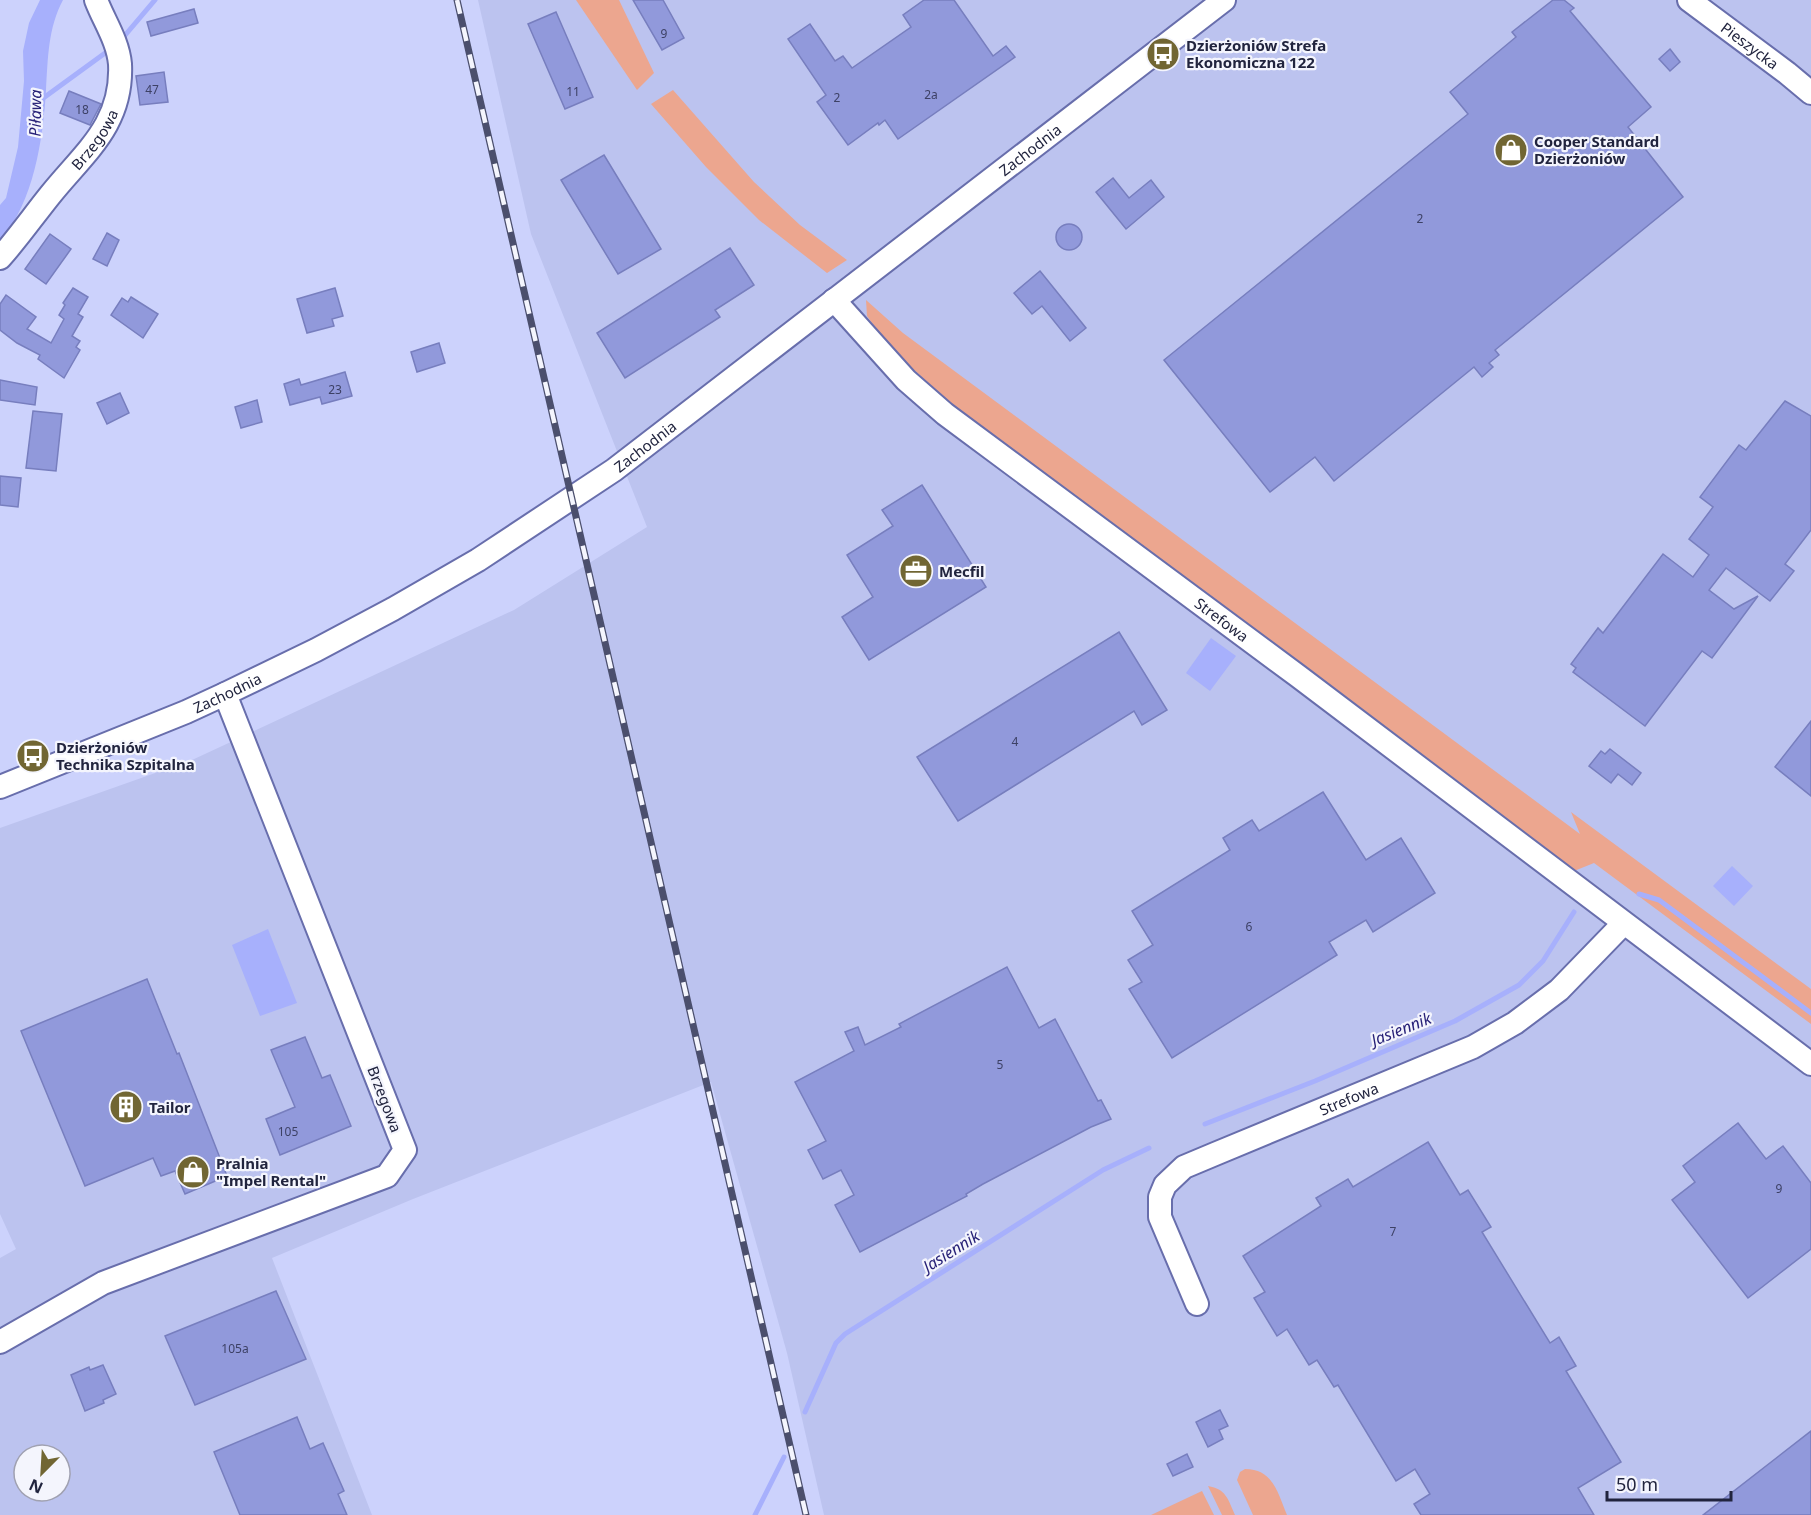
<svg xmlns="http://www.w3.org/2000/svg" width="1811" height="1515" viewBox="0 0 1811 1515" font-family="'Noto Sans',sans-serif">
<style>
.built{fill:#bcc3ef;fill-rule:evenodd}
.green{fill:#eca68f}
.water{fill:#a7b0fc}
.lines{fill:none;stroke-linecap:round;stroke-linejoin:round}
.stream{stroke:#a7b0fc;stroke-width:5}
.building{fill:#9199db;stroke:#777ebe;stroke-width:1.5}
.minor-casing{stroke:#686eac;stroke-width:26}
.minor{stroke:#fff;stroke-width:22}
.rail-casing{stroke:#4b4f6d;stroke-width:7}
.rail{stroke:#f4f5fd;stroke-width:4.5;stroke-dasharray:14;stroke-linecap:butt}
.labels{text-anchor:middle;dominant-baseline:central;stroke-width:4.5;stroke-linejoin:round;paint-order:stroke}
.number-label{font-size:12px;fill:#3d4165}
.poi-label{font-size:15px;font-weight:bold;fill:#21243e;stroke:#f4f5fd;text-anchor:start}
.street-label{font-size:15px;fill:#21243e;stroke:#f4f5fd}
.water-label{font-size:16px;font-style:italic;fill:#282278;stroke:#f4f5fd}
</style>
<rect width="100%" height="100%" fill="#ccd2fc"/>
<path class="built" d="M478 0H1811V1515H824L787 1353 711 1082 413 1199 272 1258 372 1515H0V1258L16 1249 0 1214V828L192 760 514 610 647 527 531 234ZM24 1455H60V1491H24Z"/>
<g class="green">
<path d="M576 0H619L654 73 637 90Z"/>
<path d="M673 90 754 182 800 225 847 260 827 273 759 220 706 167 651 104Z"/>
<path d="M866 300 903 333 1580 834 1571 812 1811 989V1024L1594 863 1574 871 958 410 889 347 867 316Z"/>
<path d="M1245 1469C1273 1469 1278 1493 1287 1515H1253L1237 1480 1240 1472Z"/>
<path d="M1208 1486C1226 1489 1228 1499 1235 1515H1222Z"/>
<path d="M1202 1491 1214 1515H1151Z"/>
</g>
<g class="water">
<path d="M40 0H63C48 28 48 58 46 90 43 139 34 202 0 241V205L6 198 18 147 24 81 23 51 29 23Z"/>
<path d="M1211 638 1236 656 1210 691 1186 673Z"/>
<path d="M1732 866 1753 886 1734 906 1713 886Z"/>
<path d="M268 929 297 1003 260 1016 232 945Z"/>
</g>
<g class="lines">
<g class="stream">
<path d="M121 40 155 0"/>
<path d="M42 99 112 48"/>
<path d="M1639 894 1659 900 1811 1013"/>
<path d="M1205 1124 1315 1081 1455 1021 1519 985 1543 961 1574 912"/>
<path d="M805 1412 836 1343 845 1334 1103 1170 1149 1148"/>
<path d="M755 1515 784 1457"/>
</g>
</g>
<g class="building">
<path d="M633 0H663L684 38 662 50Z"/>
<path d="M924 0H954L993 56 1006 46 1015 57 898 139 885 120 879 125 878 123 848 145 817 102 826 95 788 39 810 24 835 61 843 56 852 68 911 27 903 15Z"/>
<path d="M1553 0H1564L1574 8 1570 11 1651 107 1628 127 1683 197 1495 350 1499 355 1489 363 1493 367 1482 377 1474 367 1334 481 1315 457 1270 492 1164 360 1468 114 1450 92 1516 37 1512 32Z"/>
<path d="M194 9 198 23 151 36 147 22Z"/>
<path d="M556 12 593 97 565 109 528 24Z"/>
<path d="M1670 49 1680 62 1670 71 1659 59Z"/>
<path d="M164 72 168 102 140 105 136 76Z"/>
<path d="M69 91 101 104 90 125 60 113Z"/>
<path d="M604 155 661 249 618 274 561 180Z"/>
<path d="M1113 178 1129 198 1151 180 1164 197 1126 229 1096 192Z"/>
<circle cx="1069" cy="237" r="13"/>
<path d="M107 233 119 240 107 266 93 259Z"/>
<path d="M50 234 71 249 46 284 25 269Z"/>
<path d="M730 248 754 285 715 310 720 317 625 378 597 333Z"/>
<path d="M1040 271 1086 328 1070 341 1042 306 1032 314 1014 293Z"/>
<path d="M73 288 88 297 78 314 83 317 72 336 80 341 76 347 80 350 64 378 38 359 40 355 17 343 0 330V304L6 295 36 317 27 329 51 343 64 319 59 315 65 305 63 303Z"/>
<path d="M335 288 343 316 332 319 334 326 307 333 297 299Z"/>
<path d="M131 297 158 314 143 338 111 315 122 298 128 302Z"/>
<path d="M439 343 445 363 417 372 411 352Z"/>
<path d="M345 372 352 396 322 404 320 397 290 405 284 384 299 379 301 385Z"/>
<path d="M0 380 37 387 35 405 0 400Z"/>
<path d="M120 393 129 413 107 424 97 403Z"/>
<path d="M257 400 262 422 241 428 235 407Z"/>
<path d="M1785 401 1811 416V530L1785 564 1794 571 1770 601 1726 568 1709 590 1734 609 1758 596 1712 658 1702 651 1645 726 1573 672 1576 668 1571 664 1598 628 1603 633 1663 554 1693 577 1709 555 1689 539 1713 507 1700 497 1739 445 1746 450Z"/>
<path d="M33 411 62 414 56 471 26 468Z"/>
<path d="M0 476 21 478 18 507 0 505Z"/>
<path d="M922 485 986 587 869 660 842 617 873 597 847 555 893 526 882 510Z"/>
<path d="M1119 632 1167 710 1142 725 1134 711 958 821 917 757Z"/>
<path d="M1811 721V796L1775 767Z"/>
<path d="M1610 749 1641 773 1632 785 1618 774 1611 783 1589 766 1601 751 1605 754Z"/>
<path d="M1323 792 1366 860 1401 838 1435 893 1373 932 1366 920 1329 942 1337 955 1172 1058 1129 989 1142 982 1128 960 1153 945 1132 911 1230 850 1223 838 1252 820 1259 831Z"/>
<path d="M1007 967 1039 1028 1055 1019 1098 1101 1101 1100 1111 1119 1091 1127 983 1184 966 1194 967 1196 860 1252 835 1205 854 1195 841 1170 823 1179 808 1150 826 1141 795 1082 854 1051 845 1032 858 1027 865 1045 901 1027 899 1024Z"/>
<path d="M147 979 177 1054 179 1053 227 1176 185 1194 175 1171 161 1176 153 1158 85 1186 21 1031Z"/>
<path d="M305 1037 322 1078 330 1075 351 1126 280 1155 266 1119 295 1107 271 1050Z"/>
<path d="M1738 1123 1766 1159 1783 1146 1811 1183V1249L1748 1298 1672 1200 1695 1182 1683 1166Z"/>
<path d="M1428 1142 1460 1195 1468 1190 1491 1227 1482 1232 1550 1343 1559 1337 1576 1366 1566 1371 1621 1462 1578 1488 1594 1515H1421L1414 1504 1430 1494 1415 1469 1396 1481 1338 1385 1334 1387 1317 1360 1309 1365 1287 1329 1277 1336 1254 1298 1265 1292 1243 1256 1321 1206 1316 1198 1348 1179 1353 1187Z"/>
<path d="M276 1291 306 1359 195 1405 165 1336Z"/>
<path d="M103 1365 116 1394 103 1400 104 1403 85 1411 71 1375 89 1367 90 1370Z"/>
<path d="M1220 1410 1228 1426 1219 1430 1223 1439 1208 1447 1196 1422Z"/>
<path d="M297 1417 310 1449 323 1443 344 1491 338 1494 347 1515H240L214 1452Z"/>
<path d="M1811 1431V1515H1703Z"/>
<path d="M1187 1454 1193 1467 1173 1476 1167 1464Z"/>
</g>
<g class="lines">
<g class="minor-casing">
<g id="minor">
<path id="s1" d="M1689 0 1787 73 1811 93"/>
<path id="s2" d="M0 258C18 238 34 215 51 194 85 152 123 124 120 64 118 41 104 21 96 0"/>
<path id="s3" d="M834 300 906 380 945 414 1298 676 1811 1064"/>
<path id="s4" d="M0 787 186 712 225 694 316 650 393 609 478 560 614 470 1224 0"/>
<path id="s5" d="M1197 1304 1160 1217V1197L1165 1185 1184 1167 1215 1154 1473 1047 1515 1023 1559 990 1623 924"/>
<path d="M0 1342 103 1283 387 1176 405 1150 225 694"/>
</g>
</g>
<use href="#minor" class="minor"/>
<g class="rail-casing">
<path id="rail" d="M457 0 806 1515"/>
</g>
<use href="#rail" class="rail"/>
</g>
<defs>
<g id="bus-disc" transform="scale(1.725)"><circle r="9.5" fill="#716633" stroke="#f4f5fd"/><path d="M-5-6H5V4H4V6H2V4H-2V6H-4V4H-5ZM-3.5-4V0h7V-4ZM-3.5 1.2v1.5H-2V1.2ZM2 1.2v1.5H3.5V1.2Z" fill="#fff"/></g>
<g id="shop-disc" transform="scale(1.725)"><circle r="9.5" fill="#716633" stroke="#f4f5fd"/><path d="M-5-2.5h2.3a2.7 3.5 0 0 1 5.4 0H5L5.5 6h-11ZM-1.5-2.5h3a1.5 2.3 0 0 0-3 0Z" fill="#fff"/></g>
<g id="office-disc" transform="scale(1.725)"><circle r="9.5" fill="#716633" stroke="#f4f5fd"/><path d="M-6-3h4V-5.5h4V-3h4V5H-6ZM-1-4.5V-3h2v-1.5ZM-6 0V1H6V0Z" fill="#fff"/></g>
<g id="building-disc" transform="scale(1.725)"><circle r="9.5" fill="#716633" stroke="#f4f5fd"/><path d="M-4-6H4V6H1V3H-1V6H-4ZM-2.5-4.3h1.7v1.8h-1.7ZM.8-4.3h1.7v1.8H.8ZM-2.5-1h1.7V.8h-1.7ZM.8-1h1.7V.8H.8Z" fill="#fff"/></g>
</defs>
<g fill-rule="evenodd">
<use href="#bus-disc" x="1163" y="54"/>
<use href="#shop-disc" x="1511" y="150"/>
<use href="#office-disc" x="916" y="571"/>
<use href="#bus-disc" x="33" y="756"/>
<use href="#building-disc" x="126" y="1107"/>
<use href="#shop-disc" x="193" y="1172"/>
</g>
<g class="labels">
<g class="number-label">
<text x="664" y="33">9</text>
<text x="152" y="89">47</text>
<text x="573" y="91">11</text>
<text x="931" y="94">2a</text>
<text x="837" y="97">2</text>
<text x="82" y="109">18</text>
<text x="1420" y="218">2</text>
<text x="335" y="389">23</text>
<text x="1015" y="741">4</text>
<text x="1249" y="926">6</text>
<text x="1000" y="1064">5</text>
<text x="288" y="1131">105</text>
<text x="1779" y="1188">9</text>
<text x="1393" y="1231">7</text>
<text x="235" y="1348">105a</text>
</g>
<g class="poi-label">
<text x="1186" y="45">Dzierżoniów Strefa<tspan x="1186" dy="17">Ekonomiczna 122</tspan></text>
<text x="1534" y="141">Cooper Standard<tspan x="1534" dy="17">Dzierżoniów</tspan></text>
<text x="939" y="571">Mecfil</text>
<text x="56" y="747">Dzierżoniów<tspan x="56" dy="17">Technika Szpitalna</tspan></text>
<text x="149" y="1107">Tailor</text>
<text x="216" y="1163">Pralnia<tspan x="216" dy="17">"Impel Rental"</tspan></text>
</g>
<g class="street-label">
<text stroke="none"><textPath href="#s1" startOffset="76">Pieszycka</textPath></text>
<text stroke="none"><textPath href="#s2" startOffset="152">Brzegowa</textPath></text>
<text stroke="none"><textPath href="#s4" startOffset="1218">Zachodnia</textPath></text>
<text stroke="none"><textPath href="#s4" startOffset="732">Zachodnia</textPath></text>
<text stroke="none"><textPath href="#s3" startOffset="504">Strefowa</textPath></text>
<text stroke="none"><textPath href="#s4" startOffset="246">Zachodnia</textPath></text>
<text transform="translate(385 1099) rotate(69)">Brzegowa</text>
<text stroke="none"><textPath href="#s5" startOffset="332">Strefowa</textPath></text>
</g>
<g class="water-label">
<text transform="translate(35 113) rotate(-89)">Piława</text>
<text transform="translate(1401 1029) rotate(-22)">Jasiennik</text>
<text transform="translate(951 1251) rotate(-32)">Jasiennik</text>
</g>
</g>
<g transform="translate(42 1473) rotate(204)"><circle r="28" fill="#f4f5fd" stroke="#a0a1b1" stroke-width="1.5"/>
<path d="M0-4.5L10 22L0 15L-10 22Z" fill="#716633"/>
<text y="-9" font-size="16" font-weight="bold" text-anchor="middle" fill="#21243e">N</text>
</g>
<path d="M1607 1491v9h124v-9" fill="none" stroke="#21243e" stroke-width="3"/>
<text x="1616" y="1491" font-size="18" fill="#21243e" stroke="#f4f5fd" stroke-width="4.5" paint-order="stroke">50 m</text>
</svg>
